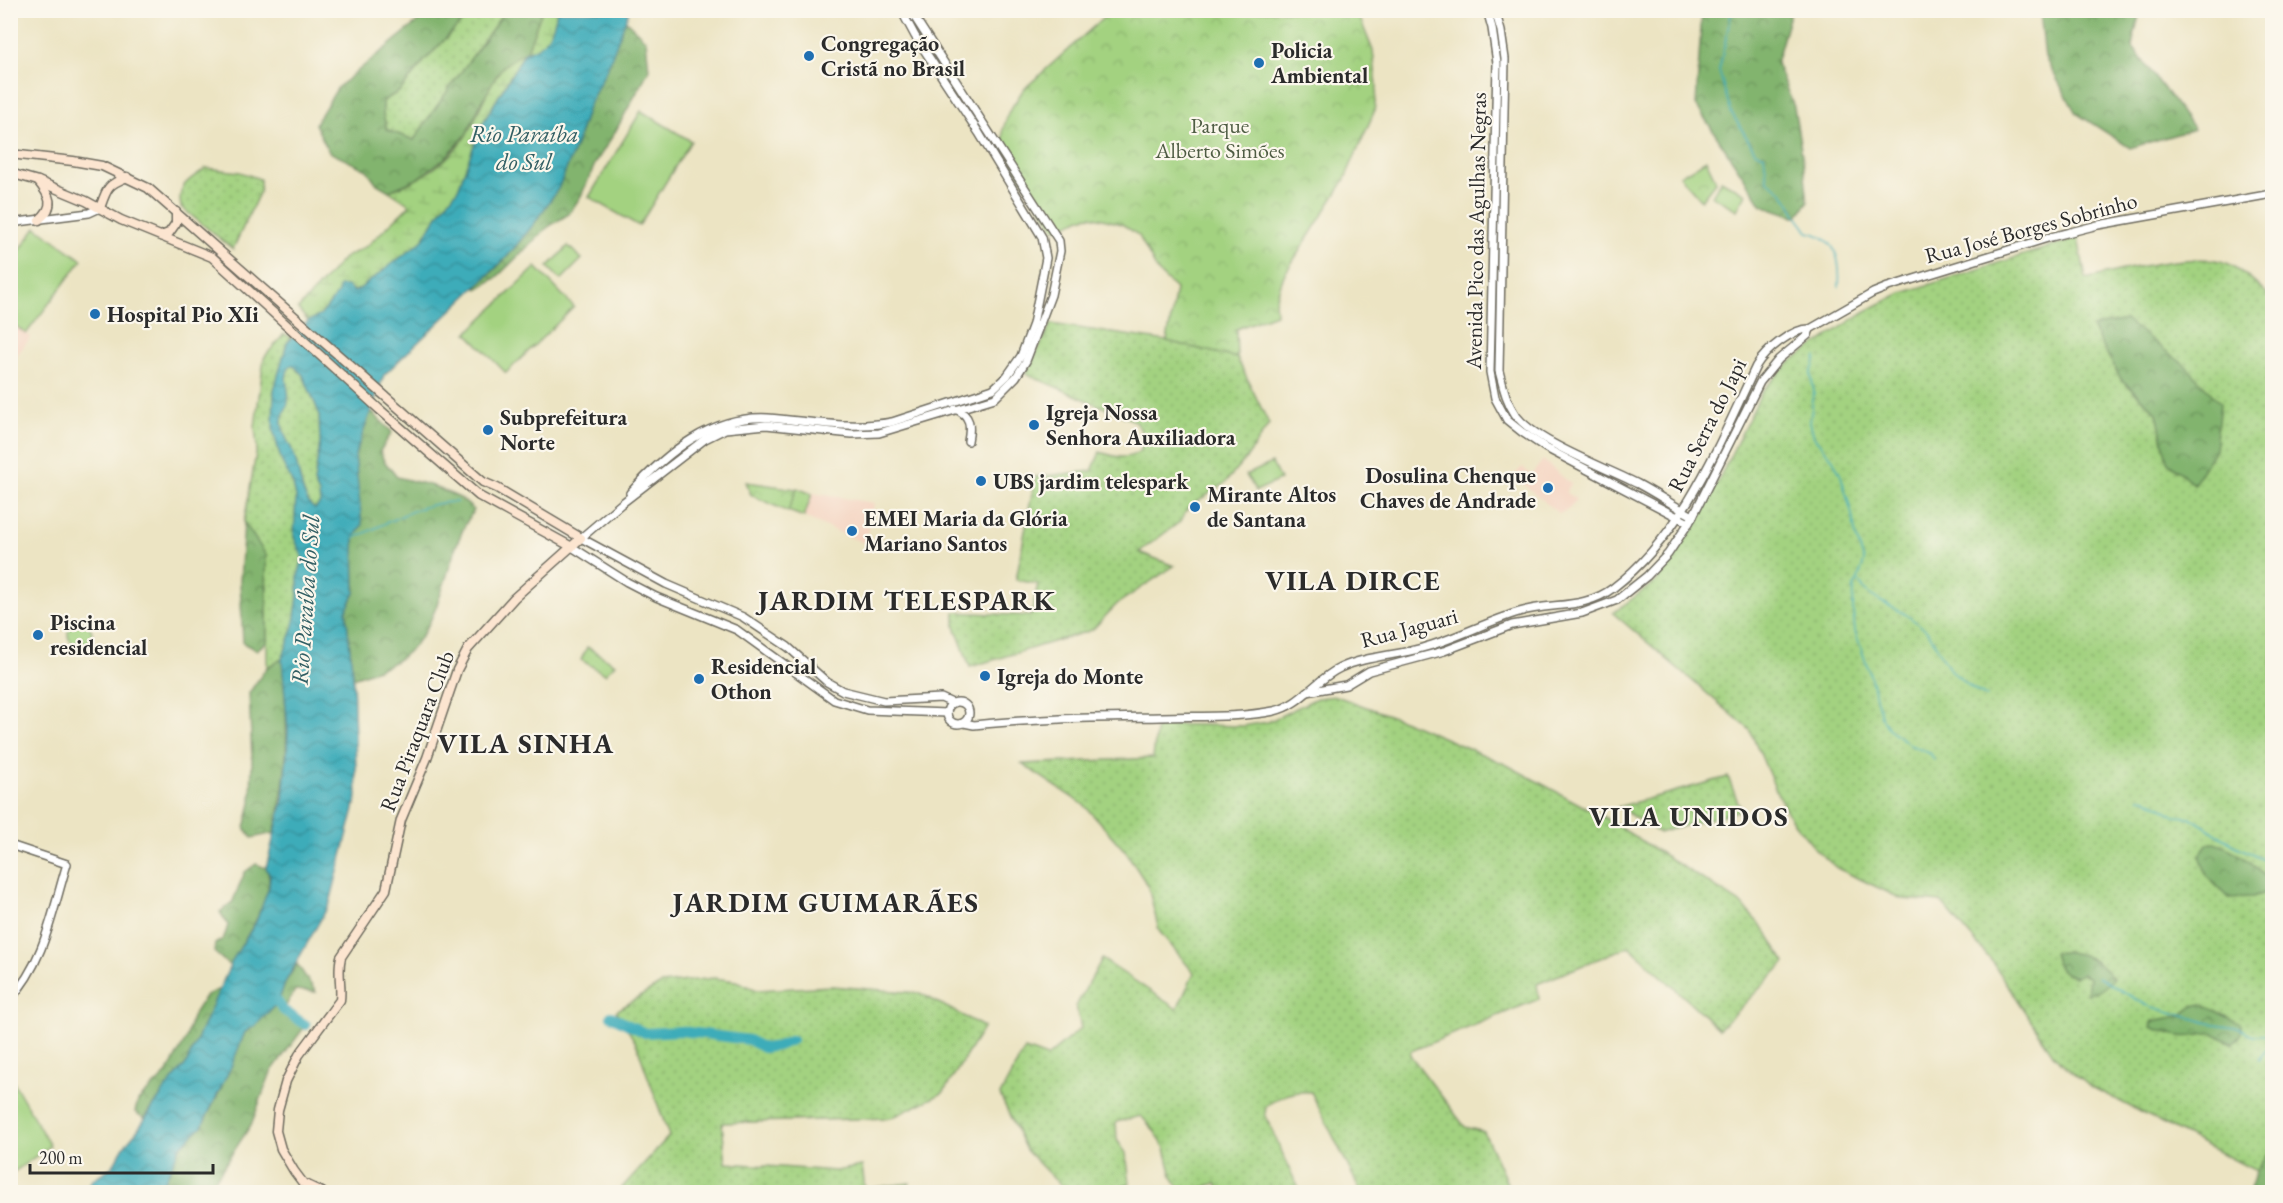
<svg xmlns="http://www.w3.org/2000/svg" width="2283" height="1203" viewBox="0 0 2283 1203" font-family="'EB Garamond',serif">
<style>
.built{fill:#f4d3c0}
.grass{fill:url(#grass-dots);stroke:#677e56;stroke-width:1.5}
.forest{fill:url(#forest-crowns);stroke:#56704c;stroke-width:1.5}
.wetland{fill:url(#wetland-marsh);stroke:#677e56;stroke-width:1.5}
.park{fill:url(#park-crowns);stroke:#677e56;stroke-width:1.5}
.garden{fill:#a3d280;stroke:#677e56;stroke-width:1.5}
.water{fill:url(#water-waves);stroke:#346c72;stroke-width:1.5;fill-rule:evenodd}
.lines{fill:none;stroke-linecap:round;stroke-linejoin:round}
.stream{stroke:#3cacb9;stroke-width:1.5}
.river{stroke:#3cacb9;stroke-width:10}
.tertiary-casing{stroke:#6f6c60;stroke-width:10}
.secondary-casing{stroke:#6f6c60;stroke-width:11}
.tertiary{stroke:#fff;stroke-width:7}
.secondary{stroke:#fce5d0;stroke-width:8}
.poi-dot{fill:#1f6fb2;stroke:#fbf7ec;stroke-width:2}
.labels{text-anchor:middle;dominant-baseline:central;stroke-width:4.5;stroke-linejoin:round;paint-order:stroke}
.poi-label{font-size:22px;font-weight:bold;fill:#2b2b2b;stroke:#fbf7ec;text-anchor:start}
.park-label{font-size:22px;fill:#4f5d44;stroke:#fbf7ec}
.street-label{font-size:22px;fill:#2b2b2b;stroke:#fbf7ec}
.water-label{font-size:24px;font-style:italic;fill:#325f64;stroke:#fbf7ec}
.district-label{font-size:28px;font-weight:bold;letter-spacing:1.5px;fill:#2b2b2b;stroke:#fbf7ec}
</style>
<defs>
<pattern id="grass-dots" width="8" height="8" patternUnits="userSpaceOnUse" patternTransform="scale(1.5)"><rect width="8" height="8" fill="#a3d280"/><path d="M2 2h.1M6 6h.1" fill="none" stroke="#8cb46f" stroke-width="1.8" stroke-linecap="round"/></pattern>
<pattern id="forest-crowns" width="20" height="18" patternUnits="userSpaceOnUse" patternTransform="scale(1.5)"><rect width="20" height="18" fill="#82b46e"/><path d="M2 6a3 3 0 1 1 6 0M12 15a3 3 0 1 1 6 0" fill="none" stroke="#6b935b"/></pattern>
<pattern id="wetland-marsh" width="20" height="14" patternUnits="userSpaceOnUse" patternTransform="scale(1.5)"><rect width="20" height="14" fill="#a3d280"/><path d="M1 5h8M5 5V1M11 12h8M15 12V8" fill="none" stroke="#8cb46f"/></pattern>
<pattern id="park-crowns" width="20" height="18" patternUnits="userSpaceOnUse" patternTransform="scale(1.5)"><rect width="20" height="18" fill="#a3d280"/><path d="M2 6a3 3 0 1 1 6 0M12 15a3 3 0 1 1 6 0" fill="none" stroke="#8cb46f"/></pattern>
<pattern id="water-waves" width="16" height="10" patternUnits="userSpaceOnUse" patternTransform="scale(1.5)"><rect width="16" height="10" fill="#3cacb9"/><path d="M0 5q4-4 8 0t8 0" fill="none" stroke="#338c97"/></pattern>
</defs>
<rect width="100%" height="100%" fill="#fbf7ec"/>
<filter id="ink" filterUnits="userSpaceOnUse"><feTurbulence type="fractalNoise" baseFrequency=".0167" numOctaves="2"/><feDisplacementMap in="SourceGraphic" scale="12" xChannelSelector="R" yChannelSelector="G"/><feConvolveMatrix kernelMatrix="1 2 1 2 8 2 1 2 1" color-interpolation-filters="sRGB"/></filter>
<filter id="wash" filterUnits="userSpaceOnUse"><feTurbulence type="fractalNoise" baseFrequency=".008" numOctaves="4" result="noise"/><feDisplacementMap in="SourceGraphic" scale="24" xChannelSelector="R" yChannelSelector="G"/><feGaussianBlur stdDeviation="1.35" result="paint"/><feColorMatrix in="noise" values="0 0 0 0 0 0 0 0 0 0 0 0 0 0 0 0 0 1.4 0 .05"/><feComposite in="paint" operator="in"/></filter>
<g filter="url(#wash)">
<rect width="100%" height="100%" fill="#ece4c3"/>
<g class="built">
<path d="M11 322 31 337 11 363Z"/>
<path d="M1543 460 1571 484 1566 492 1576 499 1569 509 1559 514 1514 476 1522 467 1531 475Z"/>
<path d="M813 493 874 503 866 544 804 517Z"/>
</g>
<g class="grass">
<path d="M472 11H503L500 18C471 59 441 98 414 140L387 130 383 114V101L400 91 424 61Z"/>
<path d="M206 168 240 172 260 179V191L233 249 181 207C176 184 190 180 206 168Z"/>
<path d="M2078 238 2086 279C2116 271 2202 250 2229 264 2243 271 2260 288 2272 299V1159L2268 1154 2256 1171 2088 1085 2054 1056 1990 959 1941 902 1902 899 1837 868 1817 851 1791 819 1778 795 1750 730 1613 613 1655 582 1696 525 1763 390 1790 362 1864 312 1899 294Z"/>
<path d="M1051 324 1167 341 1237 358 1269 424 1248 456 1225 483 1187 509 1181 521 1139 552 1174 566 1117 604 1092 630 970 667 955 626V612L1031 616 1038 584 1016 580 1035 477 1092 471 1100 452C1115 457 1128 461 1141 450V430L1135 421 1026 374Z"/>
<path d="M284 334 291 337 287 343 274 390 273 429 281 460 293 484 296 497 294 537 303 558 298 576V597L293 629 282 659 267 667V584L244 522 257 448 255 427 264 358C270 349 278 343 284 334Z"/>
<path d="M293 365 303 375 319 413 320 443 314 483 319 494 320 504 315 509C302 502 299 471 295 458 291 446 283 437 282 423 281 415 287 409 288 402 291 387 281 382 290 366Z"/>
<path d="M1336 696 1405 721 1507 765 1605 818 1739 902 1766 931 1785 963 1719 1029 1630 947H1627L1537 984 1539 999 1411 1051 1410 1055 1465 1127 1484 1132 1511 1192H1361L1311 1092C1293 1090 1281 1096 1266 1106L1265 1115 1300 1192H1220L1216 1183 1191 1192H1182L1172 1177 1165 1148 1153 1129 1141 1116 1116 1122 1117 1140 1126 1153 1130 1183 1113 1192H1064L1061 1186 1026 1150 1000 1095 1025 1049 1047 1057 1081 1028 1076 1006 1102 959 1177 1009 1194 973 1159 931 1148 886 1126 852 1084 805 1022 764 1153 758 1157 724 1242 726 1268 722 1317 698Z"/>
<path d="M1728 777 1741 810 1659 833 1618 807Z"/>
<path d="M714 978 736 981 757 990 832 986 920 993 984 1027 943 1093 891 1118 722 1123 726 1163 836 1171 862 1166 865 1189 910 1183 906 1192H618L669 1136 636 1043 616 1011 661 984Z"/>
</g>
<g class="forest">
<path d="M431 11H472L424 61 400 91 383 101V114L387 130 414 140C441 98 471 59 500 18L503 11H542L527 51 503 66 482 101 466 135 444 159 415 180 389 191 377 184 367 170 329 152 315 124 338 87Z"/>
<path d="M1702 11H1791L1776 63 1794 107 1804 167 1808 202 1797 217 1762 205 1696 105Z"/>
<path d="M2040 11H2140L2132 46 2194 129 2130 148 2076 113 2045 58Z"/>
<path d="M625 20 646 40 649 70 615 132 596 162 581 196 569 214 548 227 496 278 478 289 476 288 506 258 534 224 558 189 575 148 588 107 609 64Z"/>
<path d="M2125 320 2186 366 2220 403 2215 449 2194 484 2167 461 2157 413 2121 379 2092 327Z"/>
<path d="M371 411 392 432 380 451 384 461 397 477 433 486 460 498 474 510C442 555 446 635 392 663 380 669 366 673 353 678L346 611 355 593 354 538 361 525 355 455Z"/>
<path d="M244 522 266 555 267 642 256 650 243 643 240 581Z"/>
<path d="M282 659C288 721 290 772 274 833L252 838 245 828 251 803 252 759 249 693 267 667Z"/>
<path d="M2215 843C2238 850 2256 867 2272 883V891L2252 897 2228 898 2207 876 2200 855 2208 844Z"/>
<path d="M256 864 266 868C280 894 241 942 230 966L214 952 215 944 224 938 228 925 220 912 232 903 245 872Z"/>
<path d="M2063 952C2088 953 2096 960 2113 978 2108 986 2096 993 2087 994L2089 978 2082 974 2075 977C2061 973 2057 968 2053 953Z"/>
<path d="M297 964 316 992 295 990 284 1009 306 1025 271 1072 251 1125 207 1192H160L180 1147 202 1126 217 1097 245 1032 255 1026 278 1002 286 981Z"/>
<path d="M220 989 186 1064 144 1118 135 1112 138 1101 167 1073 186 1039 192 1017 206 995Z"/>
<path d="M2202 1004C2208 1008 2240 1022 2241 1025 2241 1026 2241 1034 2241 1035L2233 1044 2212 1032C2186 1040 2177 1037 2151 1027L2153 1021 2184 1015 2193 1006Z"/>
<path d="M2268 1153 2272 1159 2270 1192H2249L2256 1171Z"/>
</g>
<g class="wetland">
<path d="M542 11H557C555 26 546 50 527 51Z"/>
<path d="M525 52 481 126 458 189 440 212 422 241 358 290 338 293 321 315 308 321 298 309 344 258 367 246 410 205 389 191C418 183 451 160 467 134 480 112 486 88 502 68 508 61 518 57 525 52Z"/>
</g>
<g class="park">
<path d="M1111 11H1357L1373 51 1377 86 1374 112 1344 181 1284 275 1275 301 1276 314 1236 329 1237 358 1167 341 1176 289 1158 272 1139 236 1122 224 1091 216 1083 217 1060 228H1054L1003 150V130L1008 113 1023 90Z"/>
<path d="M1706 160 1716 181 1701 200 1680 176Z"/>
<path d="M746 482 797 489 788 512 751 495Z"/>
<circle cx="80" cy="634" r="12"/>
</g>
<g class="garden">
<path d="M641 111 691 141 639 226 589 197Z"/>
<path d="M1721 180 1746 194 1737 210 1712 196Z"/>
<path d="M36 227 82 260 26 334 11 322V263Z"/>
<path d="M568 246 582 259 561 280 548 267Z"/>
<path d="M536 267 574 307 506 373 467 333Z"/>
<path d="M1272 463 1280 480 1256 491 1246 475Z"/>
<path d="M797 488 812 494 804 517 788 511Z"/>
<path d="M587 647 615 664 605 674 581 660Z"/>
<path d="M10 1076 50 1146 11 1174H10Z"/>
</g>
<path class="water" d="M557 11H629L609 64 588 107 575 148 558 189 534 224 506 258 384 375 355 455 362 525 354 538 355 593 346 611 353 678 357 797 330 903 286 981 278 1002 255 1026 245 1032 231 1067 202 1126 180 1147 160 1192H83L93 1179 112 1167 125 1145 137 1131 166 1088 186 1064 233 959 256 922 269 887 270 876 266 868 283 800 287 753 288 731 282 659 293 629 298 597V576L303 558 294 537 296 497 293 484 281 460 273 429 274 390 287 343 308 321 321 315 338 293 339 286H347L354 292 358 290 422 241 440 212 458 189 481 126 525 52C545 48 554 30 557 11ZM293 365 303 375 319 413 320 443 314 483 319 494 320 503 315 509C302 502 299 471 295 458 292 446 283 437 282 424 281 415 287 410 288 402 291 387 281 382 290 366Z"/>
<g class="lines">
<g class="stream">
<path d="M1732 10 1719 71 1731 112 1755 151 1764 155 1767 180C1785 192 1787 198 1797 216 1800 222 1805 226 1808 232 1837 237 1841 262 1839 287"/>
<path d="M1816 357 1811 375 1814 392 1810 422 1814 437 1832 458 1841 476 1852 514 1856 537 1864 561 1858 580 1854 586 1853 611 1855 631 1869 671 1881 716 1888 728 1910 745 1931 754 1934 760"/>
<path d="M354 538C385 525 424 500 457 502"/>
<path d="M1859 582 1866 592 1878 600 1905 614 1928 631 1950 670 1969 686 1987 697"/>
<path d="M2139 798 2147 799 2162 807 2174 816 2190 817 2234 845 2272 864"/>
<path d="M2098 977 2146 1005 2209 1023 2235 1027 2254 1035H2267L2272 1033"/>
<path d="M2259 1060 2272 1043"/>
</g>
<g class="river">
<path d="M264 999 278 1002 283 1010 306 1025"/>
<path d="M611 1016 645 1033 681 1031 749 1040 763 1048 778 1046 792 1040"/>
</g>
</g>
</g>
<g filter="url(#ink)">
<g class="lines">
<g class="tertiary-casing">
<g id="tertiary">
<path d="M910 10 1059 241 1060 251 1051 295 1026 361 1016 377 995 398 879 433 852 434 766 425 725 429 705 439 621 504 581 538 666 584 743 617 788 647 827 682 843 691 884 701 941 698 952 703"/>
<path d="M1487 10 1492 28 1497 63 1490 372 1495 398 1507 420 1522 432 1546 448 1689 523"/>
<path d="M1495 10 1501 31 1505 59 1499 371C1503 386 1506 401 1515 414 1533 441 1607 468 1638 484 1657 494 1674 506 1693 516"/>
<path d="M10 223 89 213 100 208"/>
<path d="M955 409C971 415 971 426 968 441"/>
<path d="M630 493C666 453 712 415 768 418 810 421 850 430 892 422L978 394 993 389 1007 376 1021 356 1033 324 1046 258 1042 237 979 133 915 36 901 10"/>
<path d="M572 547 627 582 656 597 737 630 834 700 867 710 947 713"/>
<path d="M1307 692 1346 685 1369 671 1444 651 1512 625 1582 613 1617 600 1647 576 1668 554 1692 518 1760 382 1779 359 1808 335 1810 329"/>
<circle cx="958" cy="713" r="11"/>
<path d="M964 723 974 725C1037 718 1099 718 1162 717 1199 716 1237 718 1274 711 1300 706 1316 679 1340 668 1366 656 1395 656 1422 648 1455 639 1486 622 1519 612 1551 602 1584 610 1613 588 1684 534 1719 444 1756 366 1765 351 1792 328 1810 329L1873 293 1888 287 2051 237 2098 225 2272 194"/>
<path d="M10 845 67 864C53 909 44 964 10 999"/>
</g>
</g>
<g class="secondary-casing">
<g id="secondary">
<path d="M10 154 73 161 102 166 148 188 483 482 497 488 581 538 514 598 468 649 457 670 427 758 401 820 386 890 341 957C337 972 342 985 340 1000L299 1055 286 1081 278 1110 276 1131 281 1149 294 1171 303 1183 322 1192"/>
<path d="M10 173 38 181 86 201 121 220 212 257 379 409 479 496 572 547"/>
<path d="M38 181C50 196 56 206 39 220"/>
<path d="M100 208C107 188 107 185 127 177"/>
<path d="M161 236 169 233 176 223V212"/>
</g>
</g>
<use href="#tertiary" class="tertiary"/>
<use href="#secondary" class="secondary"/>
</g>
</g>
<g class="poi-dot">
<circle cx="809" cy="56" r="6"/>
<circle cx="1259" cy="63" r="6"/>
<circle cx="95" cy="314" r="6"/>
<circle cx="1034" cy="425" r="6"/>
<circle cx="488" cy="430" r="6"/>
<circle cx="981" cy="481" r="6"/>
<circle cx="1548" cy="488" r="6"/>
<circle cx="1195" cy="507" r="6"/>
<circle cx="852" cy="531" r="6"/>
<circle cx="38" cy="635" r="6"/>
<circle cx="985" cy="676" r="6"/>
<circle cx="699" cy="679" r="6"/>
</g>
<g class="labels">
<g class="poi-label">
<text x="821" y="43">Congregação<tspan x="821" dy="25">Cristã no Brasil</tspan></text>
<text x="1271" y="50">Policia<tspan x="1271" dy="25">Ambiental</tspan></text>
<text x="107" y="314">Hospital Pio XIi</text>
<text x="1046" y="412">Igreja Nossa<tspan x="1046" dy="25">Senhora Auxiliadora</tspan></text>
<text x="500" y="417">Subprefeitura<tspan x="500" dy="25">Norte</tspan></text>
<text x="1536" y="475" text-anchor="end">Dosulina Chenque<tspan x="1536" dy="25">Chaves de Andrade</tspan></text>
<text x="993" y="481">UBS jardim telespark</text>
<text x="1207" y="494">Mirante Altos<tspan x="1207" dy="25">de Santana</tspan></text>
<text x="864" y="518">EMEI Maria da Glória<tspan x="864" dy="25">Mariano Santos</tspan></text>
<text x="50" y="622">Piscina<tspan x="50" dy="25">residencial</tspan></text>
<text x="711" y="666">Residencial<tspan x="711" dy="25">Othon</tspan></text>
<text x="997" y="676">Igreja do Monte</text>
</g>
<g class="park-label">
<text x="1220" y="125">Parque<tspan x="1220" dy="25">Alberto Simões</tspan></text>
</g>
<g class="street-label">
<text transform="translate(2031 228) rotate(-15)">Rua José Borges Sobrinho</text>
<text transform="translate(1476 231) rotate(-89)">Avenida Pico das Agulhas Negras</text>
<text transform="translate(1707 425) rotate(-63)">Rua Serra do Japi</text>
<text transform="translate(1409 628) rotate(-15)">Rua Jaguari</text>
<text transform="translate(417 731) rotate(-69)">Rua Piraquara Club</text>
</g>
<g class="water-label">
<text x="524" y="133">Rio Paraíba<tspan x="524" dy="28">do Sul</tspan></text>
<text transform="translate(305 600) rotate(-86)">Rio Paraíba do Sul</text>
</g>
<g class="district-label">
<text x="1353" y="580">VILA DIRCE</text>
<text x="907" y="600">JARDIM TELESPARK</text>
<text x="526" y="743">VILA SINHA</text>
<text x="1689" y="816">VILA UNIDOS</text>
<text x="826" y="902">JARDIM GUIMARÃES</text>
</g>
</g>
<rect width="2283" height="1203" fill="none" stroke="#fbf7ec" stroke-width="36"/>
<path d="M30 1164v9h183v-9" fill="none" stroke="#2b2b2b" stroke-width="3"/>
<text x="39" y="1164" font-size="18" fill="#2b2b2b" stroke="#fbf7ec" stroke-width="4.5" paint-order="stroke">200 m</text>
</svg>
